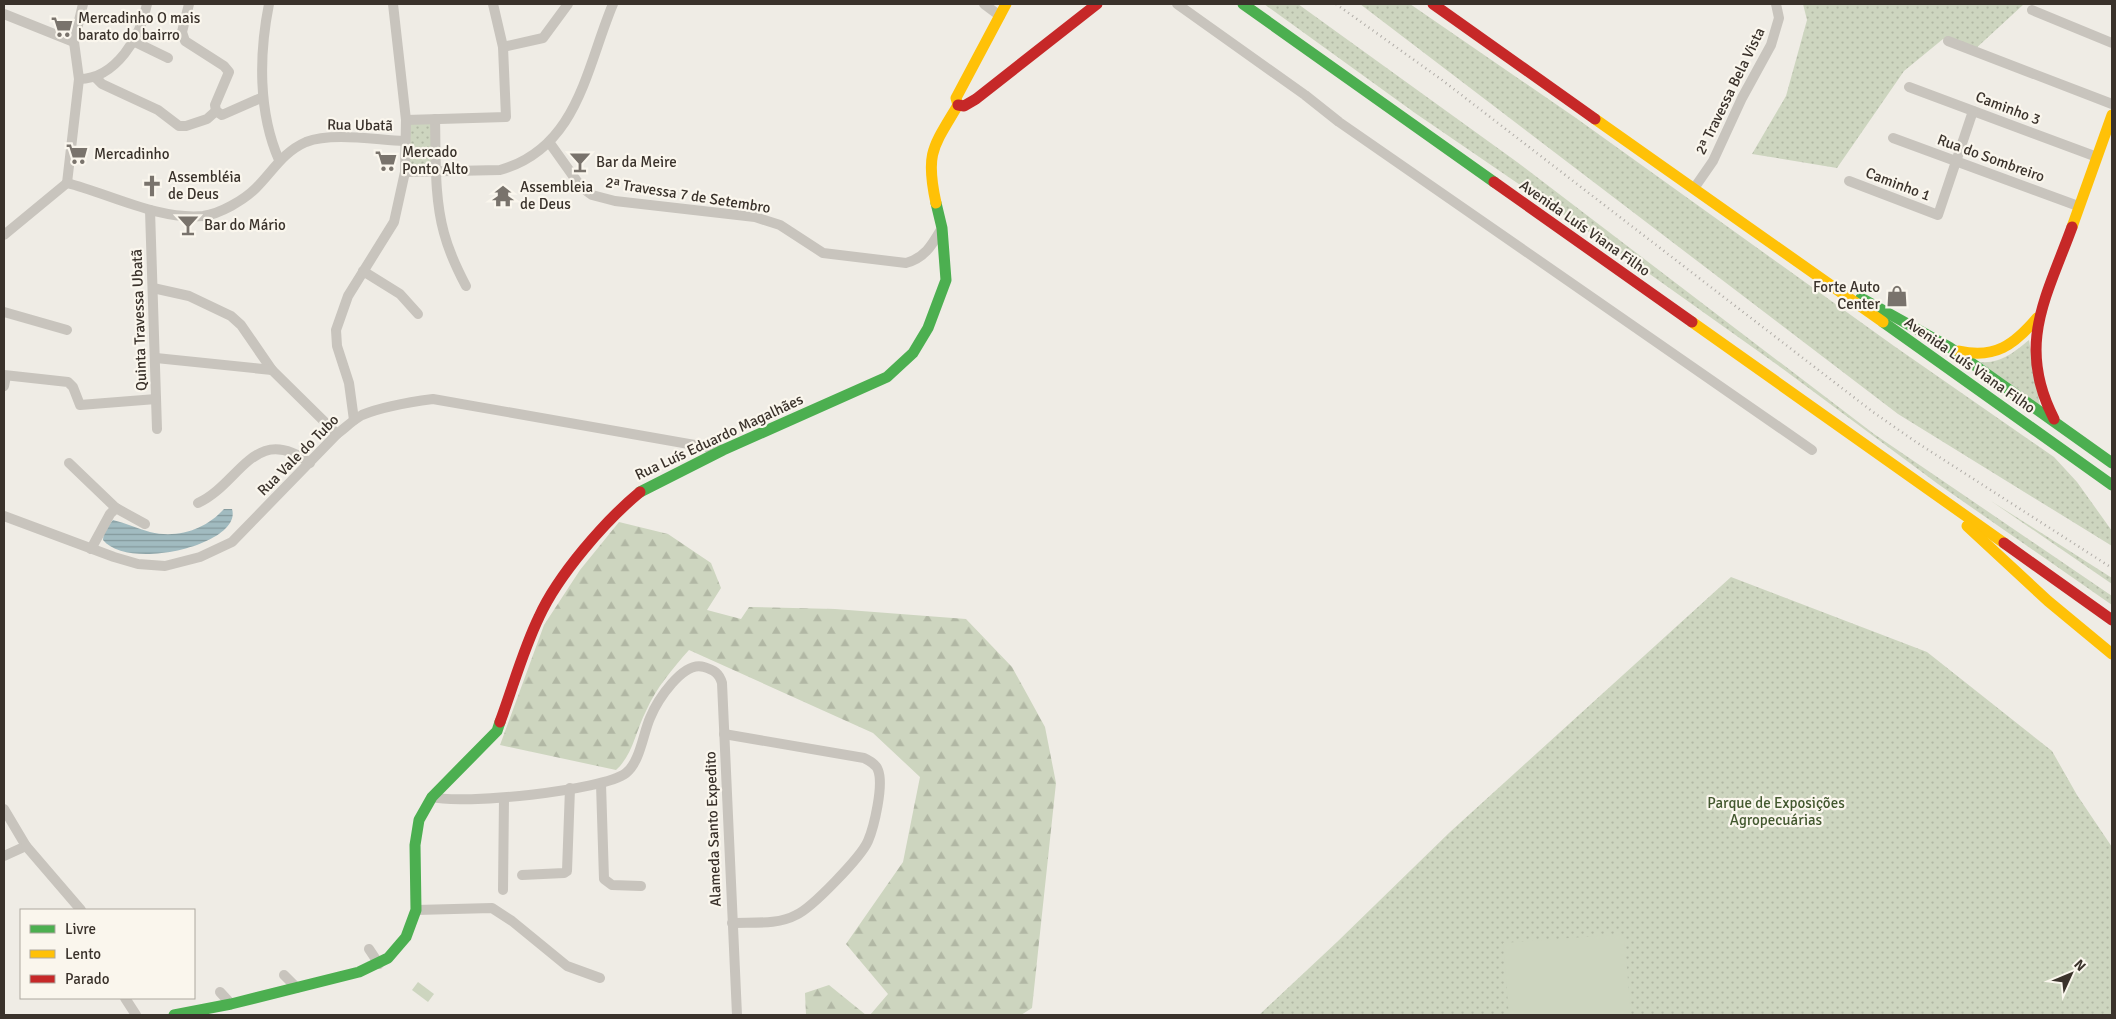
<svg xmlns="http://www.w3.org/2000/svg" width="2116" height="1019" viewBox="0 0 2116 1019" font-family="Signika,sans-serif">
<style>
.green{fill:url(#green-dots)}
.forest{fill:url(#forest-firs)}
.pitch{fill:#cdd5bf}
.water{fill:url(#water-rules)}
.lines{fill:none;stroke-linecap:round;stroke-linejoin:round}
.street{stroke:#c8c4bd;stroke-width:10}
.fast{stroke:#4caf50;stroke-width:11}
.slow{stroke:#ffc107;stroke-width:11}
.jam{stroke:#c62828;stroke-width:11}
.rail{stroke:#b0aca7;stroke-width:2.5;stroke-dasharray:1 4;stroke-linecap:butt}
.labels{text-anchor:middle;dominant-baseline:central;stroke-width:4.5;stroke-linejoin:round;paint-order:stroke}
.poi-label{font-size:15px;fill:#3a322b;stroke:#faf6ed;text-anchor:start}
.street-label{font-size:15px;fill:#3a322b;stroke:#faf6ed}
.park-label{font-size:15px;fill:#43582f;stroke:#faf6ed}
</style>
<defs>
<pattern id="green-dots" width="8" height="8" patternUnits="userSpaceOnUse" patternTransform="scale(1.25)"><rect width="8" height="8" fill="#cdd5bf"/><path d="M2 2h.1M6 6h.1" fill="none" stroke="#b1b7a4" stroke-width="1.8" stroke-linecap="round"/></pattern>
<pattern id="forest-firs" width="22" height="20" patternUnits="userSpaceOnUse" patternTransform="scale(1.25)"><rect width="22" height="20" fill="#cdd5bf"/><path d="M5 1l3.5 6h-7zM16 11l3.5 6h-7z" fill="#b1b7a4"/></pattern>
<pattern id="water-rules" width="6" height="5" patternUnits="userSpaceOnUse" patternTransform="scale(1.25)"><rect width="6" height="5" fill="#a1bbc0"/><path d="M0 2.5h6" fill="none" stroke="#84999c"/></pattern>
</defs>
<rect width="100%" height="100%" fill="#efece5"/>
<g class="green">
<path d="M1264 4H1298L1517 162 1874 434 2112 596V605L1938 484 1783 369 1637 265 1415 113Z"/>
<path d="M1360 4H1410L1576 118 1894 346 2054 457 2077 482 2112 531V546L1898 414Z"/>
<path d="M1803 4H2024L1973 51 1943 39 1904 71 1837 168 1752 154 1786 96 1807 20Z"/>
<path d="M408 123H432L431 165H408Z"/>
<path d="M2029 340 2040 406 1980 362C2001 364 2014 352 2029 340Z"/>
<path d="M1991 501 2112 578V584Z"/>
<path d="M1731 577 1927 652 2052 751 2077 795 2112 847V1015H1259L1337 942 1450 832Z"/>
</g>
<g class="forest">
<path d="M619 522 668 534 711 563 721 588 707 610 741 619 749 607 835 609 966 619 1012 667 1045 727 1056 783 1032 1008 1021 1015H870L888 994 846 944 903 862 920 777 873 733 689 650C673 668 656 688 646 711 636 730 633 755 616 770L500 745 544 625 580 570Z"/>
<path d="M829 985 866 1015H806L805 993Z"/>
</g>
<g class="pitch">
<path d="M1624 934 1631 1015H1509L1503 943Z"/>
<path d="M418 982 434 994 428 1002 412 990Z"/>
</g>
<path class="water" d="M224 509H232C243 544 129 572 103 540L104 531 113 520C126 523 138 529 150 532 178 539 206 529 224 509Z"/>
<g class="lines">
<g class="street">
<path d="M189 4 182 32 185 41 224 66 229 72 215 105 216 111 222 115 263 97"/>
<path d="M269 4C259 54 258 112 279 160"/>
<path d="M984 4 1000 16"/>
<path d="M1177 4 1305 95 1339 122 1812 450"/>
<path d="M2032 10 2112 43"/>
<path d="M4 14 74 42"/>
<path d="M133 41 168 58"/>
<path d="M1948 41 2112 104"/>
<path d="M503 47 543 38 568 4"/>
<path d="M96 78 102 84 158 110 179 126H186L207 119 216 111"/>
<path d="M79 79C116 79 141 36 147 4"/>
<path d="M1909 87 2097 157"/>
<path d="M435 119C436 156 434 197 444 233 449 252 457 269 466 286"/>
<path d="M406 120 506 117 503 47 493 4"/>
<path d="M1893 138 2078 206"/>
<path d="M549 142 581 187 592 195 615 201 755 217 780 225 823 253 906 263C925 258 932 245 942 228"/>
<path d="M405 172 500 170C578 148 586 68 613 4"/>
<path d="M1849 181 1938 215 1973 111"/>
<path d="M67 183C110 194 158 220 203 216 220 214 244 200 256 188 273 171 283 152 306 142 332 132 376 140 404 141"/>
<path d="M67 183 79 79 74 42 83 4"/>
<path d="M1695 187 1713 161 1742 98 1771 45 1779 18 1776 4"/>
<path d="M150 210 157 429"/>
<path d="M4 235 67 183"/>
<path d="M363 271 400 294 418 314"/>
<path d="M153 288 189 296 231 316 241 325 272 370 337 434"/>
<path d="M4 312 67 330"/>
<path d="M156 358 272 370"/>
<path d="M4 375 68 382 73 387 80 405 156 399"/>
<path d="M4 386 6 376"/>
<path d="M354 420 349 383 337 346 336 330 348 296 394 222 405 172 406 120 393 4"/>
<path d="M69 463 116 508 145 524"/>
<path d="M198 503C240 484 254 422 310 463"/>
<path d="M4 516 114 557 138 564 165 566 200 557 232 542 337 434C345 428 353 420 362 415 384 406 410 402 433 399L723 450"/>
<path d="M91 549 110 514 116 508"/>
<path d="M724 734 864 758C870 761 876 764 878 770 884 785 874 827 868 841 861 857 812 908 796 915 778 925 752 922 732 923"/>
<path d="M601 784 604 879 612 885 641 886"/>
<path d="M432 797C461 805 603 791 626 773 640 762 643 734 650 718 657 701 683 660 704 667 714 670 719 673 722 683L737 1015"/>
<path d="M4 809 26 846 4 856"/>
<path d="M26 846 81 910"/>
<path d="M522 875 564 873 567 871 570 788"/>
<path d="M503 890 504 798"/>
<path d="M416 910 492 908 512 921 567 966 600 978"/>
<path d="M369 949 379 964"/>
<path d="M284 975 297 988"/>
<path d="M220 992 231 1004"/>
<path d="M125 998 136 1015"/>
</g>
<g class="fast">
<path d="M1243 4 1494 182"/>
<path d="M1861 298 1949 347 2112 463"/>
<path d="M1883 322 2112 485"/>
<path d="M640 492 723 450 887 377 913 353 928 328 946 280 942 228 936 203"/>
<path d="M174 1015 231 1004 359 972 388 958 406 937 416 910 415 845 419 820 432 797 497 731 500 722"/>
</g>
<g class="slow">
<path d="M1595 119 1883 322"/>
<path d="M936 203C925 153 933 147 958 105L956 98 1006 4"/>
<path d="M2072 227 2112 115"/>
<path d="M1692 322 2004 543"/>
<path d="M1959 351C1995 359 2014 345 2037 318"/>
<path d="M1967 526 2048 601 2112 654"/>
</g>
<g class="jam">
<path d="M1433 4 1595 119"/>
<path d="M958 105 964 106 976 99 1097 4"/>
<path d="M1494 182 1692 322"/>
<path d="M2054 419C2016 345 2046 298 2072 227"/>
<path d="M2004 543 2112 620"/>
<path d="M500 722C513 687 523 650 539 617 558 575 605 521 640 492"/>
</g>
<path class="rail" d="M1336 4 1442 80 1873 412 1916 442 2112 568"/>
</g>
<defs>
<g id="supermarket-bare" transform="scale(1.725)"><path d="M-6-5.5h2.5l.6 2H6L4.5 2H-2.5L-4.4-4H-6ZM-1.5 3.2a1.3 1.3 0 1 0 .1 0ZM3 3.2a1.3 1.3 0 1 0 .1 0Z" fill="#79736c" stroke="#faf6ed" stroke-width="2.5" paint-order="stroke"/></g>
<g id="bar-bare" transform="scale(1.725)"><path d="M-6-5H6L.8 .8V4.5H3.5V6h-7V4.5H-.8V.8Z" fill="#79736c" stroke="#faf6ed" stroke-width="2.5" paint-order="stroke"/></g>
<g id="church-bare" transform="scale(1.725)"><path d="M-1.2-6h2.4v3.5h3.3v2.4h-3.3V6h-2.4V-.1h-3.3v-2.4h3.3Z" fill="#79736c" stroke="#faf6ed" stroke-width="2.5" paint-order="stroke"/></g>
<g id="temple-bare" transform="scale(1.725)"><path d="M0-6L5-2H3V0L6.5 2.5H4V6H1.5V3h-3V6H-4V2.5H-6.5L-3 0V-2H-5Z" fill="#79736c" stroke="#faf6ed" stroke-width="2.5" paint-order="stroke"/></g>
<g id="shop-bare" transform="scale(1.725)"><path d="M-5-2.5h2.3a2.7 3.5 0 0 1 5.4 0H5L5.5 6h-11ZM-1.5-2.5h3a1.5 2.3 0 0 0-3 0Z" fill="#79736c" stroke="#faf6ed" stroke-width="2.5" paint-order="stroke"/></g>
</defs>
<g fill-rule="evenodd">
<use href="#supermarket-bare" x="62" y="27"/>
<use href="#supermarket-bare" x="77" y="154"/>
<use href="#supermarket-bare" x="386" y="161"/>
<use href="#bar-bare" x="580" y="162"/>
<use href="#church-bare" x="152" y="186"/>
<use href="#temple-bare" x="503" y="196"/>
<use href="#bar-bare" x="188" y="225"/>
<use href="#shop-bare" x="1897" y="296"/>
</g>
<g class="labels">
<g class="poi-label">
<text x="78" y="18">Mercadinho O mais<tspan x="78" dy="17">barato do bairro</tspan></text>
<text x="402" y="152">Mercado<tspan x="402" dy="17">Ponto Alto</tspan></text>
<text x="94" y="154">Mercadinho</text>
<text x="596" y="162">Bar da Meire</text>
<text x="168" y="177">Assembléia<tspan x="168" dy="17">de Deus</tspan></text>
<text x="520" y="187">Assembleia<tspan x="520" dy="17">de Deus</tspan></text>
<text x="204" y="225">Bar do Mário</text>
<text x="1880" y="287" text-anchor="end">Forte Auto<tspan x="1880" dy="17">Center</tspan></text>
</g>
<g class="street-label">
<text transform="translate(1730 91) rotate(-64)">2ª Travessa Bela Vista</text>
<text transform="translate(2008 108) rotate(21)">Caminho 3</text>
<text transform="translate(360 125) rotate(1)">Rua Ubatã</text>
<text transform="translate(1991 158) rotate(20)">Rua do Sombreiro</text>
<text transform="translate(1898 184) rotate(21)">Caminho 1</text>
<text transform="translate(688 195) rotate(9)">2ª Travessa 7 de Setembro</text>
<text transform="translate(1585 228) rotate(35)">Avenida Luís Viana Filho</text>
<text transform="translate(139 320) rotate(-92)">Quinta Travessa Ubatã</text>
<text transform="translate(1970 365) rotate(35)">Avenida Luís Viana Filho</text>
<text transform="translate(719 437) rotate(-25)">Rua Luís Eduardo Magalhães</text>
<text transform="translate(298 455) rotate(-45)">Rua Vale do Tubo</text>
<text transform="translate(713 829) rotate(-92)">Alameda Santo Expedito</text>
</g>
<g class="park-label">
<text x="1776" y="803">Parque de Exposições<tspan x="1776" dy="17">Agropecuárias</tspan></text>
</g>
</g>
<rect width="2116" height="1019" fill="none" stroke="#3a322b" stroke-width="10"/>
<rect x="20" y="909" width="175" height="90" fill="#faf6ed" stroke="#ada89f"/>
<rect x="30" y="925" width="25" height="8" fill="#4caf50" stroke="#ada89f"/>
<text x="65" y="934" font-size="15" fill="#3a322b">Livre</text>
<rect x="30" y="950" width="25" height="8" fill="#ffc107" stroke="#ada89f"/>
<text x="65" y="959" font-size="15" fill="#3a322b">Lento</text>
<rect x="30" y="975" width="25" height="8" fill="#c62828" stroke="#ada89f"/>
<text x="65" y="984" font-size="15" fill="#3a322b">Parado</text>
<g transform="translate(2071 974) rotate(46)" stroke="#faf6ed" stroke-width="4" paint-order="stroke">
<path d="M0-4L9 19L0 12L-9 19Z" fill="#3a322b"/>
<text y="-8" font-size="14" font-weight="bold" text-anchor="middle" fill="#3a322b">N</text>
</g>
</svg>
